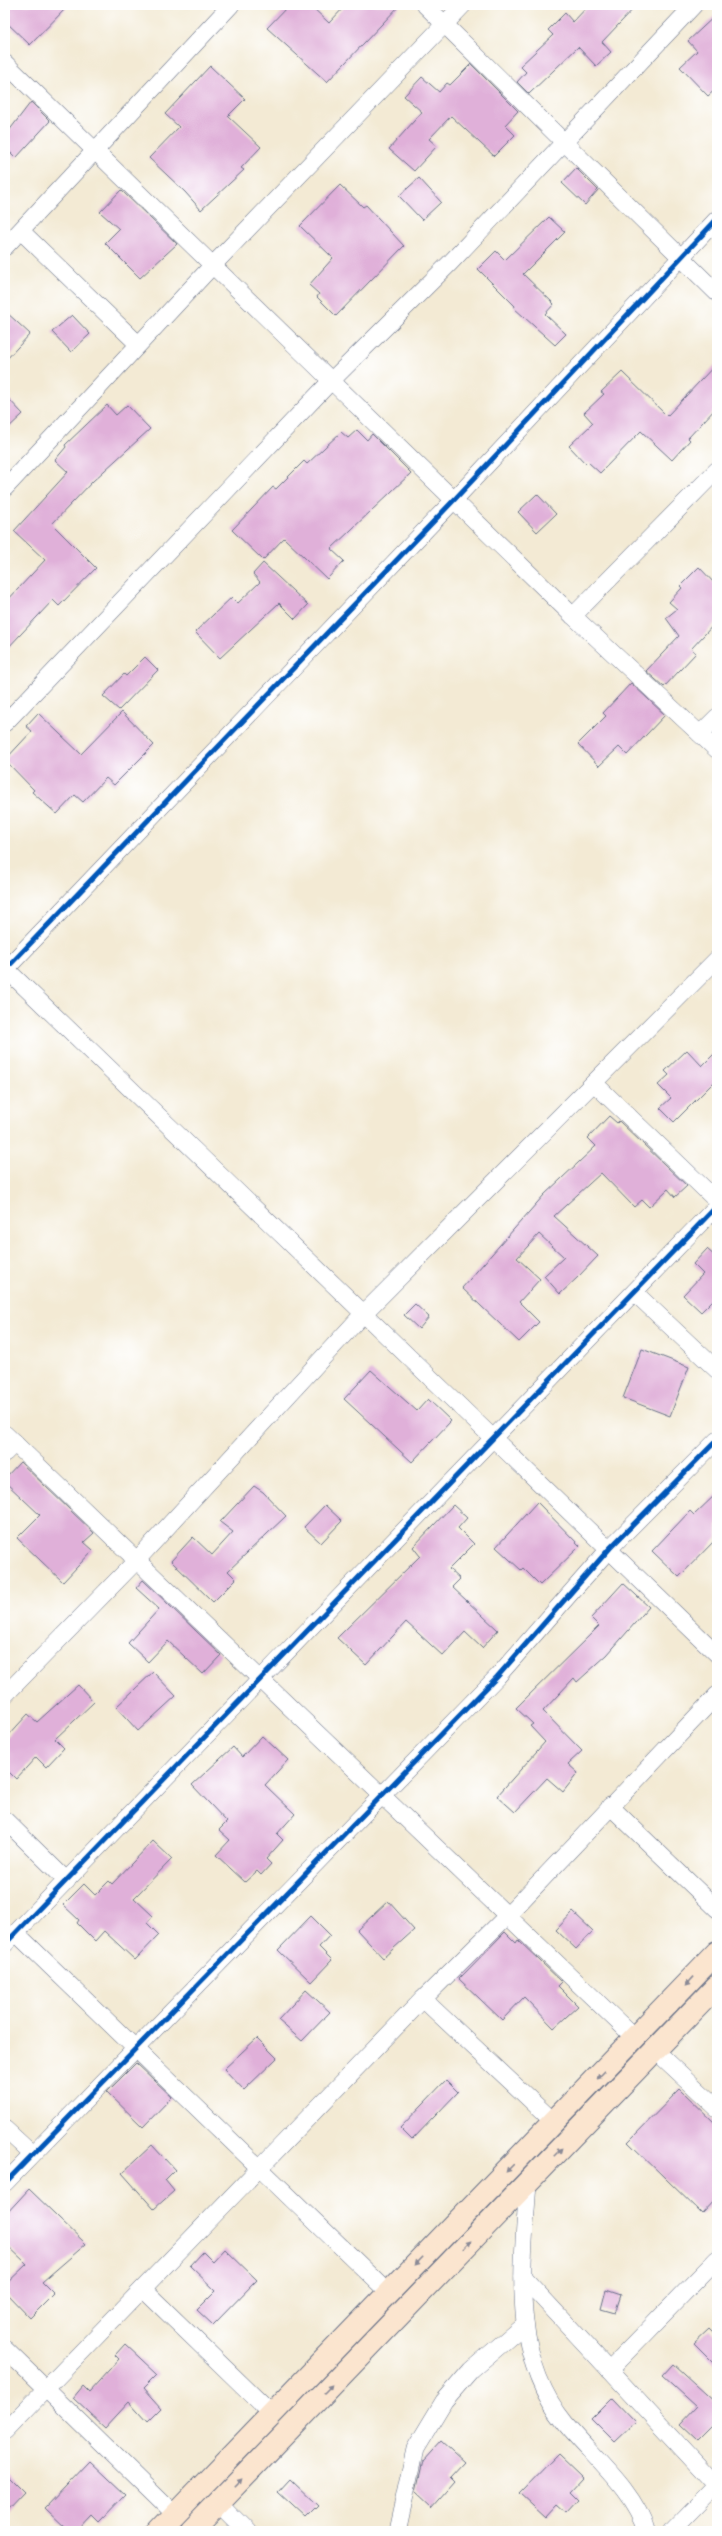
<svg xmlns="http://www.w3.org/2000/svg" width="722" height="2536" viewBox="0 0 722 2536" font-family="Mynerve,sans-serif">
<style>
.building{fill:#e0b0d9}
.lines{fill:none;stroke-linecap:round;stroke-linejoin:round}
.street-casing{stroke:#677087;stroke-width:18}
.secondary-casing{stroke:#677087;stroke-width:24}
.street{stroke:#fff;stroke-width:17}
.secondary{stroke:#fbe5cf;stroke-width:22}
.cycleway-casing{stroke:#fff;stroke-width:8}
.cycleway{stroke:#0057b8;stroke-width:5}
.oneway{fill:#8b8a96}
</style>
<rect width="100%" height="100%" fill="#fff"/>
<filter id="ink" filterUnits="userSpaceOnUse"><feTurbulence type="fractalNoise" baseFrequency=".025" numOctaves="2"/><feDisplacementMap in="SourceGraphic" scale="8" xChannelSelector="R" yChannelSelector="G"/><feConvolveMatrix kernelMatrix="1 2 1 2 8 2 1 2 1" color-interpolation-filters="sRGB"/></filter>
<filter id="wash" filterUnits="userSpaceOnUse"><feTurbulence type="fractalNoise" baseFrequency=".012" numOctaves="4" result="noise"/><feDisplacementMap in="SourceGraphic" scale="16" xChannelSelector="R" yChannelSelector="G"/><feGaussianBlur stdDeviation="0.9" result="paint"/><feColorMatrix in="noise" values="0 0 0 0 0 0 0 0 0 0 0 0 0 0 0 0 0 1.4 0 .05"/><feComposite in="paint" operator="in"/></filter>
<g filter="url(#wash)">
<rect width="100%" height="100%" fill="#f3ead4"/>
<g id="blocks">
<g class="building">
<path d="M5 5H69L30 45 5 21Z"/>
<path d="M289 5H310L329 23 346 5H400L327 82 267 28Z"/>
<path d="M589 5H637L602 42 611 52 596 66 578 47 529 94 517 82 526 72 520 66 553 35 548 30 565 13 573 22Z"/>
<path d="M717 14V88L708 96 680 67 697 51 688 41Z"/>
<path d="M471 64 518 111 505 125 515 135 494 156 451 116 429 139 437 146 414 171 389 149 422 112 404 96 422 77 439 92 447 83 450 85Z"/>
<path d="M210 66 245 99 228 116 261 147 241 168 244 170 201 210 185 192 149 158 179 127 165 114Z"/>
<path d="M31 102 50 121 16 158 5 147V136Z"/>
<path d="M576 168 598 190 585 205 562 183Z"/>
<path d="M419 178 441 202 422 220 399 196Z"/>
<path d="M340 185 363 207 366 205 404 246 336 316 317 297 319 294 309 285 333 258 300 226Z"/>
<path d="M121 190 177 244 140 278 105 243 119 229 100 212Z"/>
<path d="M549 217 565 232 523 274 554 304 545 314 566 334 555 345 514 308 515 306 478 269 496 251 505 260Z"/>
<path d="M5 311 30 334 5 361Z"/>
<path d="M72 315 90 334 71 352 52 332Z"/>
<path d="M717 363V407L688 438 690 440 672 460 641 431 600 473 588 462 586 464 569 446 593 423 584 413 604 394 601 392 622 372 667 416Z"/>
<path d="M5 395 23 414 5 431Z"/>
<path d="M107 405 116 415 127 405 150 429 93 481 52 524 96 568 59 606 53 600 5 651V603L45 560 14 531 68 472 55 460 66 447 65 445Z"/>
<path d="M357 430 367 440 372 434 411 473 331 549 344 561 327 579 284 538 263 560 232 530 273 487 276 489 304 461 307 464 341 432 348 438Z"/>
<path d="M537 494 556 514 537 532 518 512Z"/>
<path d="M263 563 308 605 295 619 279 603 220 658 195 632 232 597 238 603 260 582 253 574Z"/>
<path d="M699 567 717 586V621L691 649 696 653 664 687 646 671 679 636 666 618 677 609 669 602 682 588 680 586Z"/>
<path d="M145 657 158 670 119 710 103 696 124 674 126 676Z"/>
<path d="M631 683 665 715 627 755 619 747 599 766 578 744 606 716 603 713Z"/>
<path d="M122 712 154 745 114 785 106 778 83 802 75 795 57 814 32 792 34 790 5 760 32 731 26 726 38 713 81 754Z"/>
<path d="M687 1050 702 1066 717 1051V1079L674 1122 660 1108 671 1098 658 1085 669 1075 665 1071Z"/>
<path d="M609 1116 617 1123 619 1121 687 1186 675 1197 668 1189 649 1207 642 1200 634 1207 601 1173 554 1216 598 1256 578 1277 560 1294 544 1276 564 1257 539 1234 517 1258 540 1279 519 1302 539 1322 519 1342 462 1288 544 1195 596 1146 588 1138Z"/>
<path d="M707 1249 717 1258V1296L701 1312 683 1295 703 1274 693 1264Z"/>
<path d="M415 1304 429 1317 419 1329 404 1315Z"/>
<path d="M642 1349 689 1367 670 1416 623 1398Z"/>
<path d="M371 1370 417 1411 428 1399 451 1421 412 1462 344 1399Z"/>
<path d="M20 1462 94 1533 84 1542 93 1550 63 1582 17 1538 40 1515 5 1482V1478Z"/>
<path d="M254 1486 263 1492 286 1516 228 1571 236 1579 213 1602 171 1561 193 1537 212 1555 233 1532 220 1522Z"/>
<path d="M717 1493V1538L679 1577 652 1551 690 1511 694 1515Z"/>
<path d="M537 1502 580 1546 540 1585 523 1568 521 1570 496 1547Z"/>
<path d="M325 1505 342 1521 321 1543 304 1527Z"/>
<path d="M453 1505 467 1518 458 1528 474 1544 449 1569 460 1579 452 1587 498 1630 482 1648 465 1632 443 1656 406 1622 366 1665 337 1638 420 1556 413 1547Z"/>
<path d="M143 1580 221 1655 203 1674 168 1641 148 1662 128 1643 159 1609 136 1588Z"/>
<path d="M623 1583 649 1607 607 1655 577 1682 574 1678 543 1711 582 1751 568 1764 578 1773 563 1792 547 1778 515 1812 497 1796 545 1742 530 1726 533 1724 516 1708 599 1626 591 1618Z"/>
<path d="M153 1672 176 1696 138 1731 116 1707Z"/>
<path d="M78 1685 94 1702 55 1739 64 1748 46 1767 36 1757 16 1779 5 1768V1739L28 1714 37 1722Z"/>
<path d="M262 1736 288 1760 265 1785 295 1814 277 1834 283 1840 266 1859 271 1864 261 1875 257 1871 245 1882 216 1855 230 1840 219 1830 227 1822 192 1785 233 1747 242 1757Z"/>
<path d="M153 1841 172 1859 134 1898 153 1916 147 1923 159 1935 135 1960 104 1931 95 1941 77 1923 79 1920 63 1905 84 1884 95 1895 109 1881 112 1884Z"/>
<path d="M388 1901 414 1930 383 1958 357 1930Z"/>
<path d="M573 1912 593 1931 576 1949 556 1930Z"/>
<path d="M311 1916 330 1935 319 1947 332 1960 311 1982 278 1950Z"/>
<path d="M505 1932 516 1943 518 1940 562 1982 558 1986 578 2006 554 2028 524 1997 502 2020 459 1979Z"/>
<path d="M306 1990 330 2012 302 2041 278 2020Z"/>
<path d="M257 2038 277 2058 244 2090 224 2069Z"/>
<path d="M136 2063 172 2097 143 2127 107 2092Z"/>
<path d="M446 2080 458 2092 412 2140 400 2128Z"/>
<path d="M680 2089 717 2125V2198L702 2214 628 2142Z"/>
<path d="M152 2145 175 2170 165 2180 174 2191 154 2209 122 2173Z"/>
<path d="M29 2189 86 2244 42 2282 54 2294 30 2318 5 2292V2285L27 2264 5 2243V2215Z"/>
<path d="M225 2249 257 2280 213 2325 197 2310 216 2291 190 2266 203 2252 213 2262Z"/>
<path d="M606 2290 621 2295 615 2313 601 2309Z"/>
<path d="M709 2329 717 2337V2366L694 2343Z"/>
<path d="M125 2344 157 2374 143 2388 161 2408 147 2422 129 2402 105 2428 73 2398 83 2386 89 2392 119 2359 115 2355Z"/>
<path d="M673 2364 717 2404V2420L697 2440 680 2424 696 2407 662 2376Z"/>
<path d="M612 2398 635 2422 614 2442 591 2419Z"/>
<path d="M441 2441 464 2462 450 2477 455 2482 433 2507 416 2491 423 2461Z"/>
<path d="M558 2454 583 2478 571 2491 579 2499 567 2512 558 2504 546 2517 520 2493Z"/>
<path d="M90 2461 126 2495 99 2523 92 2516 78 2531H69L45 2508Z"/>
<path d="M5 2473 24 2492 5 2512Z"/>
<path d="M290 2479 318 2506 306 2518 278 2492Z"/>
</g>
</g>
</g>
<g filter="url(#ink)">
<use href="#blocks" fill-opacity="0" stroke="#677087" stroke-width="1"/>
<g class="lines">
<g class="street-casing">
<g id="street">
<path d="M425 5 717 293"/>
<path d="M5 63 573 616 717 750"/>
<path d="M21 231 138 344"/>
<path d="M5 247 231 5"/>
<path d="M5 488 212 266 463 5"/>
<path d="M573 616 717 470"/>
<path d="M5 723 331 381 450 263 694 5"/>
<path d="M700 734 717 717"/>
<path d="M5 968 717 1654"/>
<path d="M5 970 454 500 717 219"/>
<path d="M594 1083 717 1201"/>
<path d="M635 1293 717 1370"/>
<path d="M5 1434 636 2039"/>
<path d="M5 1453 15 1443"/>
<path d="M5 1695 136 1561 363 1314 717 959"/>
<path d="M610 1806 717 1909"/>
<path d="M5 1820 67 1881"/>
<path d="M16 1933 388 2292"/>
<path d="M5 1944 717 1206"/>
<path d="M423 1999 555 2123"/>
<path d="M656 2051 717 2108"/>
<path d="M5 2129 32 2154"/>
<path d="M528 2182C523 2264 509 2354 565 2423 590 2454 636 2492 646 2531"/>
<path d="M5 2183 497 1677 610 1548 717 1440"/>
<path d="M523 2277 717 2486"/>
<path d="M143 2289 272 2414"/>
<path d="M5 2349 175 2515"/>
<path d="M609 2370 717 2259"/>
<path d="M5 2431 423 1999 508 1915 717 1695"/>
<path d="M219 2503 247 2531"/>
<path d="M397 2531 415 2449 444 2401 471 2370 525 2324"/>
<path d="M672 2531 717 2485"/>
</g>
</g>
<g class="secondary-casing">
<g id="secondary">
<path d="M159 2531 717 1952"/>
<path d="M191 2531 717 1986"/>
</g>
</g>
<use href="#street" class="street"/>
<use href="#secondary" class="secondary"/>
<g class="cycleway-casing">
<g id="cycleway">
<path d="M5 970 454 500 717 219"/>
<path d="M5 1944 717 1206"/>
<path d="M5 2183 497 1677 610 1548 717 1440"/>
</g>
</g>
<use href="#cycleway" class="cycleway"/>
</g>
<defs><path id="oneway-solid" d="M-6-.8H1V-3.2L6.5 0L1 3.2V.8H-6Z"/></defs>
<g class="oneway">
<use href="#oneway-solid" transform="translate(690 1981) rotate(133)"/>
<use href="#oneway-solid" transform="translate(601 2075) rotate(134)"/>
<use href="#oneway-solid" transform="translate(558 2152) rotate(-45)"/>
<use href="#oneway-solid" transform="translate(510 2168) rotate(134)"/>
<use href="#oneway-solid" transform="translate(467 2245) rotate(-46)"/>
<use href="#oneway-solid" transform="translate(419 2261) rotate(134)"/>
<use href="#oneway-solid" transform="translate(328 2389) rotate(-46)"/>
<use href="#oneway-solid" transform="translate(238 2483) rotate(-46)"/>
</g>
</g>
<rect width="722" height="2536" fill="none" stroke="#fff" stroke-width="20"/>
</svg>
